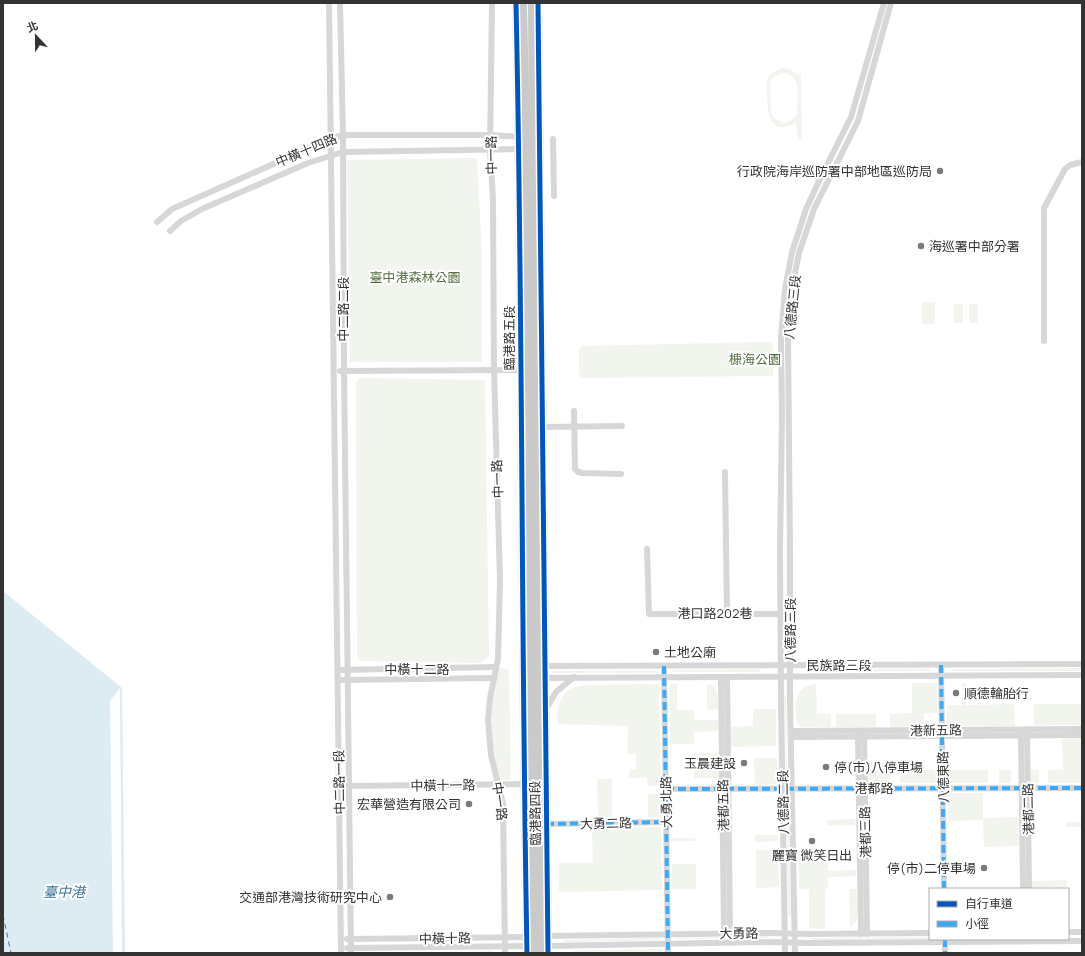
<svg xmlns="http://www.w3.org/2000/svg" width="1085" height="956" viewBox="0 0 1085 956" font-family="Manrope,'Noto Sans TC',sans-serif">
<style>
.green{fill:#f1f5ed;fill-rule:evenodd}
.water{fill:#ddebf3}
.pier{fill:#fff}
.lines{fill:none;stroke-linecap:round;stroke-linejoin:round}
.ferry{stroke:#3f7597;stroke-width:1;stroke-dasharray:5 4;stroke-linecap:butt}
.minor{stroke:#d7d7d7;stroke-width:6}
.major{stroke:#cacaca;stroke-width:8}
.quiet{stroke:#3fa9f5;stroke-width:4;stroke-dasharray:8 4;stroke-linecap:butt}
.cycleway-casing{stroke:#fff;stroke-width:8}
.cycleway{stroke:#0057b8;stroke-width:5}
.poi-dot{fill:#7a7a7a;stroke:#fff;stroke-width:1.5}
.labels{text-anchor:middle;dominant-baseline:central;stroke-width:4;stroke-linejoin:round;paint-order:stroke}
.street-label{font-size:13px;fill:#333;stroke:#fff}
.poi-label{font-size:13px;fill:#333;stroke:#fff;text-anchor:end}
.park-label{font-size:13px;fill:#56703f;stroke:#fff}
.water-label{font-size:14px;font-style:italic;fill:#3f7597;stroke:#fff}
</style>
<rect width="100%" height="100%" fill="#fff"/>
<g class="green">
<path d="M782 68 790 69 797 74H801L802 140 798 139 796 123C769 136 768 115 767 95 767 89 765 82 769 76 772 72 777 70 782 68ZM784 73C803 75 797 100 797 114L792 120 784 123 775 119 771 114 770 83 773 77Z"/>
<path d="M477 158 482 254V362H350L347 160Z"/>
<rect x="922" y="302" width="13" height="22"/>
<rect x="954" y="304" width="9" height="19"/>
<rect x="969" y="304" width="9" height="19"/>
<path d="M768 342 771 343 773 346V376L582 378 579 374V349L583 346Z"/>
<path d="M359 378 485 380 489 656 481 663 361 661 357 656 356 383Z"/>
<path d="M500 668 509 669 511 780H500C492 748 488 722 495 689 496 682 497 674 500 668Z"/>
<path d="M1082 668V671H953L951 670 953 669Z"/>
<path d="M760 669V672H674L672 671 674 670Z"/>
<path d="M809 669H930L931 670 930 671 809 672Z"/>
<path d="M655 670 656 671 655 673H552V671Z"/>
<path d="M912 683H937V713H924V726L890 727V714L912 713Z"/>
<path d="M962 683H966V705L1014 704 1015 726H947V705H962Z"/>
<path d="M659 684 661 786H647V778H629L630 769H636V754H627L628 726 557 724C557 703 562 687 586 685Z"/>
<path d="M669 684H677V710H694V720H718V731L694 732V744H670Z"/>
<path d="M707 684C720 685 717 699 718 709L707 710Z"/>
<path d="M816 684 817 714H831V727H803C795 724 796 719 796 711 795 697 800 685 816 684Z"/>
<path d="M784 695H786L787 780 786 779Z"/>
<rect x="1034" y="704" width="48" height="21"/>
<path d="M753 709H776V746L731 747V727L753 726Z"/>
<rect x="836" y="714" width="40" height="13"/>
<path d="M1082 738V783H1048V770H1063L1062 739Z"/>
<path d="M694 753H718L719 778H694Z"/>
<path d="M754 758H777V784H755Z"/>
<rect x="868" y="770" width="22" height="13"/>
<path d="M901 770H938V783H900Z"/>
<rect x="948" y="770" width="40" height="13"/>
<rect x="999" y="770" width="12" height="13"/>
<rect x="1031" y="770" width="8" height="13"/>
<path d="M597 779H612V818H598Z"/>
<path d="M948 793H983V818L1018 817 1019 846 984 847 983 820 948 821Z"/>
<path d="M648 794H661V817L648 818Z"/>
<path d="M788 796V797L791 916H788L786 797Z"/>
<path d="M855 819 856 825H827V820Z"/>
<rect x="1066" y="822" width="16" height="5"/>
<path d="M661 827 662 890 559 892V863H593L592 828Z"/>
<path d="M755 835H778V841L755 842Z"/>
<rect x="671" y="838" width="24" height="3"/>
<path d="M756 850H778L779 887 756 888Z"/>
<path d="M798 854H827L828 871 856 870V876L828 877V889H825V929L809 928V889H799Z"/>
<rect x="672" y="864" width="24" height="25"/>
<path d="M1067 880V887H1032V881Z"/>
<path d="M849 889H856C857 900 861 923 850 928Z"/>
<path d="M769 936V938L676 939 677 938Z"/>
<path d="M930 937V939L811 940V938Z"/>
<path d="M659 938V940L564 942V940Z"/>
<path d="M663 949V953H573V951L579 950Z"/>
<path d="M492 951 494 953H397Z"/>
</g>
<path class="water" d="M3 591 122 688 125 953H3Z"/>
<path class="pier" d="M120 688 122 953H113L110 701Z"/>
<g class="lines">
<path class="ferry" d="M3 915 11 953"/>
<g class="minor">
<path d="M329 3 341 953"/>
<path d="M340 3 343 135 344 371 351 953"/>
<path d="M492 3 490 150 493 199 494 370 500 580 498 659 490 698 488 720 491 755 503 804 505 953"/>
<path d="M553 139 554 196"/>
<path d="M157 222 172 209 332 138 343 135H491L522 137"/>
<path d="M170 231 181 221 202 209 308 163 343 152 522 149"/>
<path d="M1044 341V208L1065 169 1070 165 1082 162"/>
<path d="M340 371 525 370"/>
<path d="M574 411 575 469 578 472 582 473 621 474"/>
<path d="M542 427 622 426"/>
<path d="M725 472 727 614"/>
<path d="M647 549 649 614H781"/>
<path d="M941 665 944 889"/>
<path d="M542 666 1082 664"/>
<path d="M664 666 668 953"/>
<path d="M338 670 496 667"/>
<path d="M721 677 724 933"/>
<path d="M727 677 730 933"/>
<path d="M542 678 1082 675"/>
<path d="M338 680 494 678"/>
<path d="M546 709 556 692 574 677"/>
<path d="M791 731 1082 729"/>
<path d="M864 733 867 934"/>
<path d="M1021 733 1023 889"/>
<path d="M1027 733 1029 889"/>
<path d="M858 734 861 934"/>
<path d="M791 737 1082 735"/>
<path d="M339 786 528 784"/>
<path d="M666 789 1082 788"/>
<path d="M546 824 666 822"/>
<path d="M1068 932H1082"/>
<path d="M545 936 770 933 809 934 930 933"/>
<path d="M347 939 530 937"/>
<path d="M945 939V953"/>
<path d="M545 946 770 942 809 943 1082 941"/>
<path d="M347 948 530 946"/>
<path d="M785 953 781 701 780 550 782 415 781 338 785 289 792 252 806 209 821 177 851 117 884 3"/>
<path d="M795 953 790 702V550L788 338 790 298 799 253 814 209 858 121 891 3"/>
</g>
<g class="major">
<path d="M516 3C523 320 521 636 527 953"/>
<path d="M523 3 526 137 527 370 534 953"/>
<path d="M532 3 534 370 541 953"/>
<path d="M538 3 548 953"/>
</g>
<g class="quiet">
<path d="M941 665 944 889"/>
<path d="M664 666 668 953"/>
<path d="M666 789 1082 788"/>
<path d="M546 824 666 822"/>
<path d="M945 939V953"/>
</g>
<g class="cycleway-casing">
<g id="cycleway">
<path d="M516 3C523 320 521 636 527 953"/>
<path d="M538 3 548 953"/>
</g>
</g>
<use href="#cycleway" class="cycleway"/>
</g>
<g class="poi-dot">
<circle cx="940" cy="171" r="4"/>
<circle cx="921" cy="246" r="4"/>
<circle cx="656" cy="652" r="4"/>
<circle cx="956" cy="693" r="4"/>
<circle cx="744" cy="763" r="4"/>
<circle cx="826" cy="767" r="4"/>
<circle cx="469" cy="804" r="4"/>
<circle cx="812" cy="841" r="4"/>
<circle cx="984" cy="868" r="4"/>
<circle cx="390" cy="897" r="4"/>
</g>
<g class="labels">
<g class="street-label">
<text transform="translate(306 150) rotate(-23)">中橫十四路</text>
<text transform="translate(491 155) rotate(-91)">中一路</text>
<text transform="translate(792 307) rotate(-84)">八德路三段</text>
<text transform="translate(343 309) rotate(-90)">中二路二段</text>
<text transform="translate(509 338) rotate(-90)">臨港路五段</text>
<text transform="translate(497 479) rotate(-92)">中一路</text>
<text x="715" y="613">港口路202巷</text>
<text transform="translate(790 630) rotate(-90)">八德路三段</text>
<text x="839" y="665">民族路三段</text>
<text x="417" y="669">中橫十二路</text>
<text transform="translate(936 730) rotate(-1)">港新五路</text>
<text transform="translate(943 777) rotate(-91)">八德東路</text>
<text transform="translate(339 782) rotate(-91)">中二路一段</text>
<text transform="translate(443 785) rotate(-1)">中橫十一路</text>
<text x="874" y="788">港都路</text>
<text transform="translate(500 801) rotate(82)">中一路</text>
<text transform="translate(666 802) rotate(-91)">大勇北路</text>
<text transform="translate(783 802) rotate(-91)">八德路二段</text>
<text transform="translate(723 805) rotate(-91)">港都五路</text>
<text transform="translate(1028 809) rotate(-91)">港都二路</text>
<text transform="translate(535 813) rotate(-91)">臨港路四段</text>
<text transform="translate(606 823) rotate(-1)">大勇二路</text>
<text transform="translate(865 832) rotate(-91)">港都三路</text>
<text transform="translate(739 933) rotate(-1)">大勇路</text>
<text transform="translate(445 938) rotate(-1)">中橫十路</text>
</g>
<g class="poi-label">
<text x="932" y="171">行政院海岸巡防署中部地區巡防局</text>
<text x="929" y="246" text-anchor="start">海巡署中部分署</text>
<text x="664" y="652" text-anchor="start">土地公廟</text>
<text x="964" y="693" text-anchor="start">順德輪胎行</text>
<text x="736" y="763">玉晨建設</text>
<text x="834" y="767" text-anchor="start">停(市)八停車場</text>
<text x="461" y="804">宏華營造有限公司</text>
<text x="812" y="855" text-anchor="middle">麗寶 微笑日出</text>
<text x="976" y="868">停(市)二停車場</text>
<text x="382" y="897">交通部港灣技術研究中心</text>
</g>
<g class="park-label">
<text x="415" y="277">臺中港森林公園</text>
<text x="755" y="359">槺海公園</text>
</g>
<g class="water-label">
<text x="64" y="891">臺中港</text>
</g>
</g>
<rect width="1085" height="956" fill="none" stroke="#333333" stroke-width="8"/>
<rect x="929" y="888" width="140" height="52" fill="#ffffff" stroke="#adadad"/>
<rect x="937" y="901" width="20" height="6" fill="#0057b8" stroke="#adadad"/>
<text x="965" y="908" font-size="12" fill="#333333">自行車道</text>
<rect x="937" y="921" width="20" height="6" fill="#3fa9f5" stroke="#adadad"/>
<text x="965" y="928" font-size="12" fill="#333333">小徑</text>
<g transform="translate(36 36) rotate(338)" stroke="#ffffff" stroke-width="3" paint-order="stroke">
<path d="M0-3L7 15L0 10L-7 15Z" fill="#333333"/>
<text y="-6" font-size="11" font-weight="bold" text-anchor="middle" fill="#333333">北</text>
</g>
</svg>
